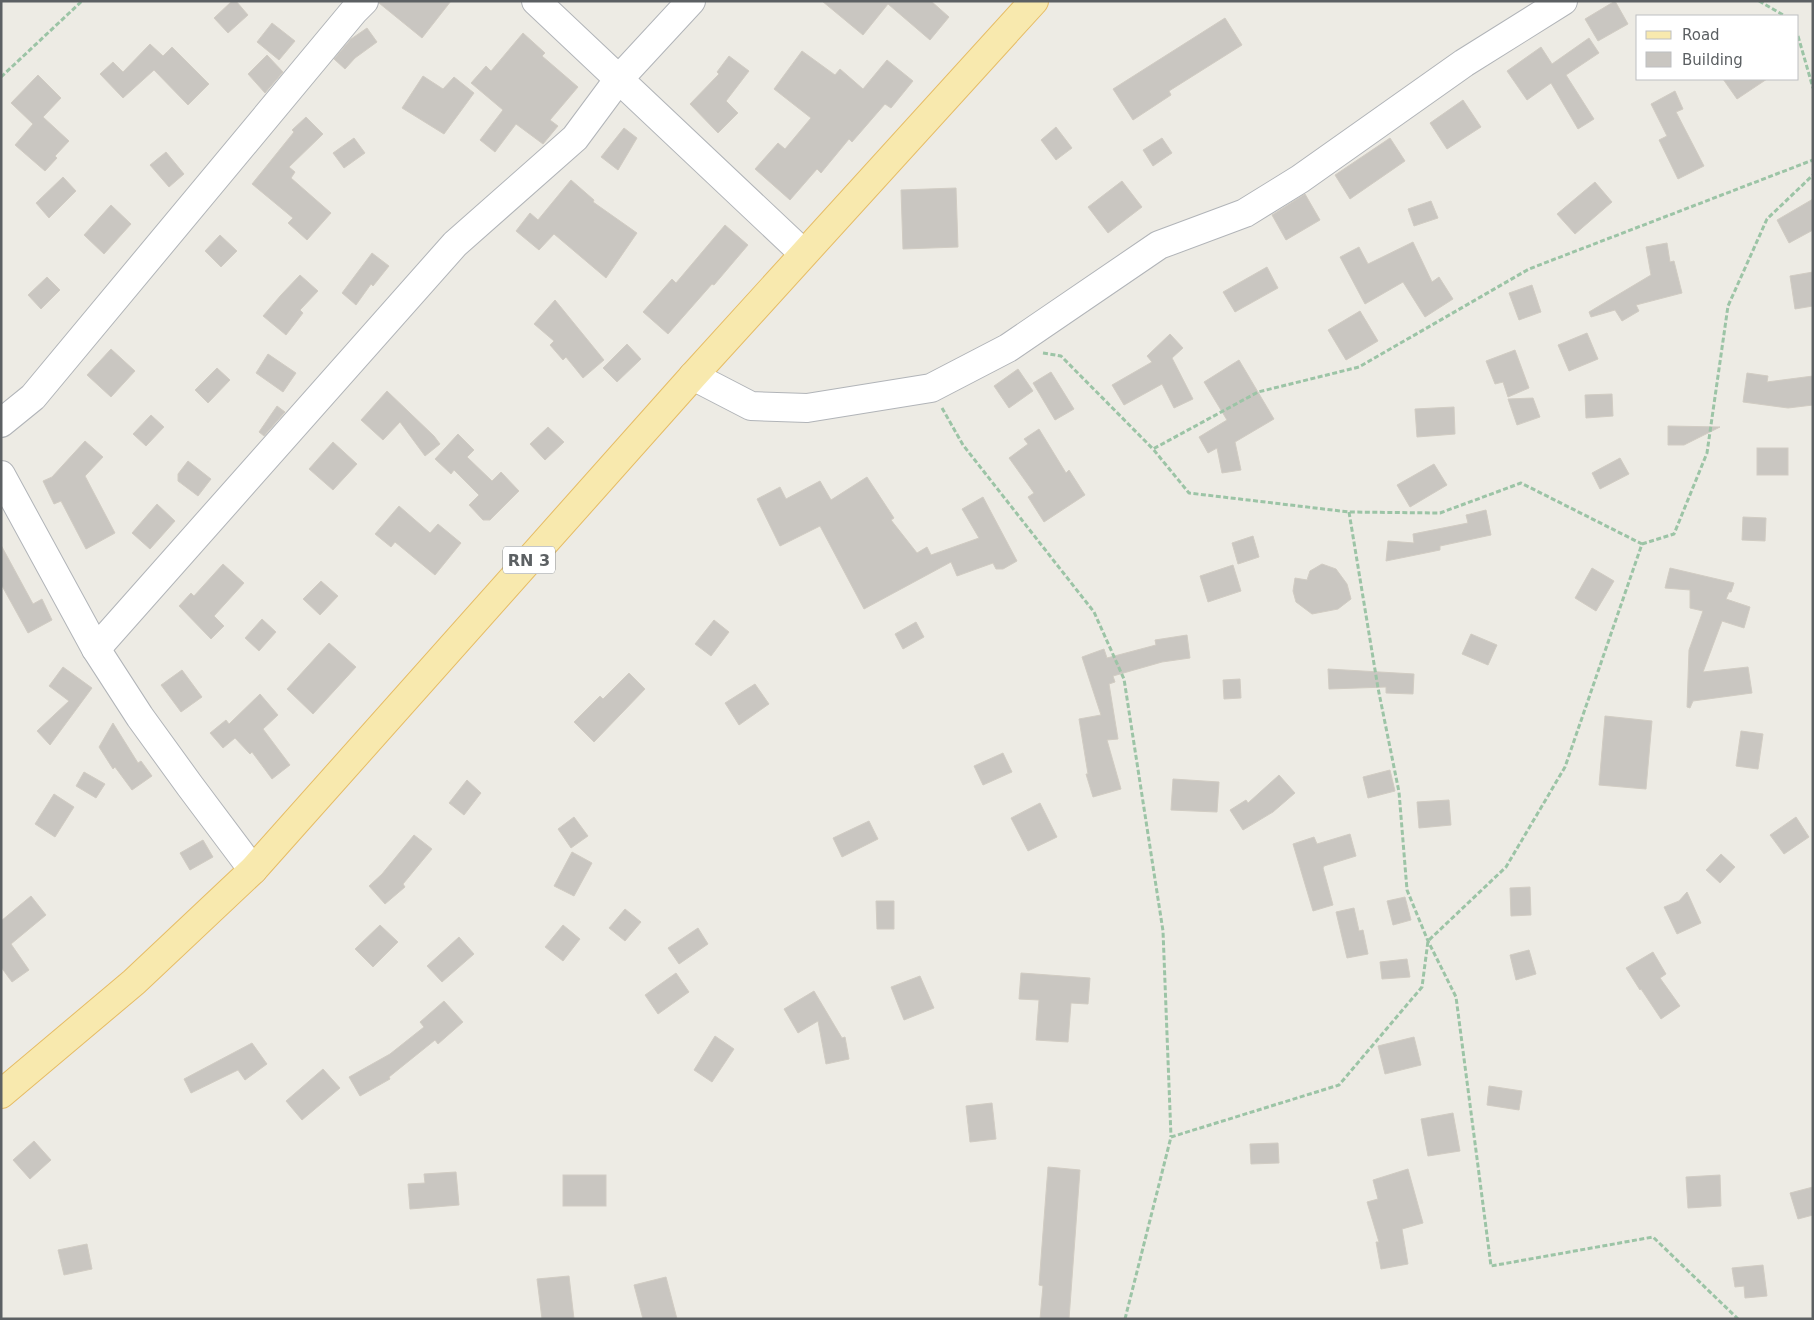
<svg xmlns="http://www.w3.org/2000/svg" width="1814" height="1320" viewBox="0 0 1814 1320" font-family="'DejaVu Sans',sans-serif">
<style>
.building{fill:#c9c6c1;stroke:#d1ccc3}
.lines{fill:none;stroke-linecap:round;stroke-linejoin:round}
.minor-casing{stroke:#b1b4b8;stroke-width:30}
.major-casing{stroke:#e6bc65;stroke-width:30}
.path{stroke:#9cc4a6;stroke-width:3;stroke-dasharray:5 2.5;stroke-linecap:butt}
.minor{stroke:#fff;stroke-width:28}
.major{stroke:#f8e9ae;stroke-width:28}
.labels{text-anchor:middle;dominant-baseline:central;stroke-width:4;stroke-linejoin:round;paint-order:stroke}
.shield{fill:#fff;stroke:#8d9092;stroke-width:1}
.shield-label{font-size:16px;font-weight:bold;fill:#5c6063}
</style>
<rect width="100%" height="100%" fill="#edebe4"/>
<g class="building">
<path d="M232 1H236L248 15 228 33 214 18Z"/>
<path d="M379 1H451L422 38 379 3Z"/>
<path d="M822 1H931L949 17 930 40 888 4 863 35Z"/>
<path d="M1615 1 1628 24 1598 41 1585 19Z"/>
<path d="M1225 18 1242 45 1169 91 1171 95 1133 120 1113 89Z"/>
<path d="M272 23 295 41 279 60 257 42Z"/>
<path d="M367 28 377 42 355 58 345 69 334 59 351 39Z"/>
<path d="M523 33 545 53 542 56 578 87 550 120 558 126 543 144 516 124 495 152 480 140 503 110 471 83 486 66 491 71Z"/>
<path d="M1589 38 1599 53 1566 75 1594 119 1578 129 1551 83 1527 100 1507 71 1541 47 1552 64Z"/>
<path d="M150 44 163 56 172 47 209 84 188 105 154 70 123 98 100 74 113 62 123 72Z"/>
<path d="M802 51 835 75 840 69 863 89 887 60 913 81 891 108 885 104 852 142 849 139 821 173 817 169 790 200 755 169 778 143 785 149 811 118 774 89Z"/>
<path d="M267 55 283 72 265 93 248 74Z"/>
<path d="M729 56 749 71 726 101 738 113 718 133 690 104 719 74 717 72Z"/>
<path d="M38 75 61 98 43 117 69 141 55 156 57 158 45 171 15 145 33 124 11 103Z"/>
<path d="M423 76 443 89 454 77 474 93 444 134 402 108Z"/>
<path d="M1723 79H1767L1737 99Z"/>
<path d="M1675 91 1683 109 1676 112 1704 166 1678 179 1659 140 1667 136 1651 104Z"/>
<path d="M1463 100 1481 127 1447 149 1430 123Z"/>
<path d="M306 117 323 134 289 167 295 172 291 178 331 213 307 240 288 223 293 218 252 184 294 132 292 130Z"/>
<path d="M1056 127 1072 148 1056 160 1041 140Z"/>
<path d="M624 128 637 138 618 170 601 157Z"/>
<path d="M354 138 365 153 344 168 333 153Z"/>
<path d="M1162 138 1172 153 1153 166 1143 150Z"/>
<path d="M1390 138 1405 161 1350 199 1335 175Z"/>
<path d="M166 152 184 174 169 187 150 165Z"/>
<path d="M63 177 76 191 49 218 36 203Z"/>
<path d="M571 180 594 200 593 202 637 233 606 278 554 234 539 250 516 231 530 213 538 220Z"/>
<path d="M1122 181 1142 207 1108 233 1088 207Z"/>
<path d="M1595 182 1612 202 1575 234 1557 214Z"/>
<path d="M956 188 958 247 903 249 901 190Z"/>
<path d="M1305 194 1320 220 1286 240 1272 215Z"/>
<path d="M1813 199V230L1789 243 1777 220Z"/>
<path d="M1431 201 1438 218 1414 226 1408 209Z"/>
<path d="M111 205 131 224 104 254 84 235Z"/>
<path d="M725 225 748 245 714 285 712 284 668 334 643 312 672 279 676 283Z"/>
<path d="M220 235 237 251 221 267 205 251Z"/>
<path d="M1413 242 1432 282 1439 277 1453 299 1425 317 1403 282 1365 304 1340 257 1359 247 1368 264Z"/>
<path d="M1667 243 1670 262 1674 261 1682 293 1636 305 1639 311 1622 321 1615 310 1591 317 1589 312 1651 275 1646 247Z"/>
<path d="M372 253 389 266 373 286 371 284 356 305 342 293Z"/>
<path d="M1267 267 1278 288 1235 312 1223 292Z"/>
<path d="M1813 272V306L1795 309 1790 276Z"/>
<path d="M300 275 318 291 300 310 303 313 286 335 263 316 281 295Z"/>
<path d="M47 277 60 290 41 309 28 295Z"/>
<path d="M1532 285 1541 312 1519 320 1509 293Z"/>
<path d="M555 300 604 360 583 378 566 357 563 360 550 345 554 341 534 324Z"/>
<path d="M1360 311 1378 341 1346 360 1328 330Z"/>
<path d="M1587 333 1598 359 1569 371 1558 345Z"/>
<path d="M1170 334 1183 348 1172 358 1193 399 1174 408 1162 384 1124 405 1112 385 1152 362 1147 356Z"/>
<path d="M627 344 641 359 617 382 603 368Z"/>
<path d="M111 349 135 371 111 397 87 375Z"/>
<path d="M1515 350 1529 388 1508 397 1503 382 1495 384 1486 361Z"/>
<path d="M268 354 296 373 283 392 256 373Z"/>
<path d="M1239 360 1274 419 1235 442 1241 470 1222 473 1217 448 1208 453 1199 437 1227 420 1204 382Z"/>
<path d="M217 368 230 380 208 403 195 390Z"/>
<path d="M1018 369 1033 391 1009 408 994 386Z"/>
<path d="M1051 372 1074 409 1055 420 1033 383Z"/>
<path d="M1747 373 1768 376 1767 382 1813 376V405L1788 408 1743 402Z"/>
<path d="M387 391 434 436 440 444 425 456 400 422 383 440 361 420Z"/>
<path d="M1612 394 1613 416 1586 418 1585 395Z"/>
<path d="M1533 398 1540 417 1517 425 1508 399Z"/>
<path d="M277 406 285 412 264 436 259 432Z"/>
<path d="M1454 407 1455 434 1417 437 1415 409Z"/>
<path d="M151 415 164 427 146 446 133 434Z"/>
<path d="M1668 426 1720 427 1684 445H1668Z"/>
<path d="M548 427 564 442 545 460 530 444Z"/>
<path d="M1039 429 1066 473 1069 470 1085 495 1044 522 1028 497 1034 493 1009 458 1028 444 1024 439Z"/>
<path d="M458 434 474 450 467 457 492 481 501 472 519 491 490 520H483L469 505 479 495 454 470 451 474 435 459Z"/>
<path d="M85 441 103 457 85 476 115 533 86 549 61 501 54 504 43 481 52 477Z"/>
<path d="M333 442 357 464 333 490 309 469Z"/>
<rect x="1757" y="448" width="31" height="27"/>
<path d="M1620 458 1629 474 1600 489 1592 473Z"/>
<path d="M188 461 211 479 198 496 178 481V474Z"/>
<path d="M1434 464 1447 485 1410 507 1397 485Z"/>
<path d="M867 477 894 518 891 520 917 553 927 547 931 555 979 538 962 509 983 497 1017 561 1003 569H996L993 563 957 576 951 562 864 609 820 526 780 546 757 499 780 487 786 499 820 481 831 500Z"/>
<path d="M157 504 175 521 150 549 132 533Z"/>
<path d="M399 506 430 533 438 524 461 543 435 575 395 542 391 547 375 534Z"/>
<path d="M1486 510 1491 535 1440 546V550L1386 561 1388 541 1414 543 1413 534 1468 523 1466 515Z"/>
<path d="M1743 517 1766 518 1765 541 1742 540Z"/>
<path d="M1253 536 1259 557 1238 564 1232 543Z"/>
<path d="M1 545 33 604 42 599 52 620 28 633 1 584Z"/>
<path d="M223 564 244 583 214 616 224 626 211 639 179 606 191 593 194 596Z"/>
<path d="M1322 564 1336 569 1347 584 1351 599 1338 609 1312 614 1296 602 1293 591 1295 578 1307 580 1310 571Z"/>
<path d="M1233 565 1241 591 1208 602 1200 576Z"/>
<path d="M1592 568 1614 581 1596 611 1575 598Z"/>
<path d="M1670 568 1734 583 1731 592H1729L1726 599 1750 607 1744 628 1722 621 1703 672 1748 667 1752 693 1693 701 1690 708 1687 707 1689 650 1703 611 1690 608V590L1665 588Z"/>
<path d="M321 581 338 596 320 615 303 599Z"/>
<path d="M262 619 276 632 259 651 245 638Z"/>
<path d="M714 620 729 632 711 656 695 644Z"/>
<path d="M916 622 924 637 903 649 895 634Z"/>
<path d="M1471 634 1497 645 1488 665 1462 654Z"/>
<path d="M1187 635 1190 658 1162 662 1113 676 1115 682 1109 684 1118 739 1107 740 1121 789 1093 797 1086 774H1088L1079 719 1101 715 1082 657 1104 649 1107 658 1156 645 1155 640Z"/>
<path d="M329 643 356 667 313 714 287 689Z"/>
<path d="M63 667 92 688 50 745 37 731 69 701 49 686Z"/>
<path d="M1328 669 1414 674 1413 694 1386 693V687L1329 689Z"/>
<path d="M182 670 202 697 181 712 161 685Z"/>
<path d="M629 673 645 689 594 742 574 722 600 696 603 699Z"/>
<path d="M1240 679 1241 698 1224 699 1223 680Z"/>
<path d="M755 684 769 704 739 725 725 703Z"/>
<path d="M260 694 278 715 263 729 290 765 272 779 252 752 250 754 235 738 223 748 210 733 226 720 229 724Z"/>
<path d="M1605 716 1652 721 1646 789 1599 785Z"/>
<path d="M113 723 138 763 141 761 152 776 132 790 115 767 113 769 99 747Z"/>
<path d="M1741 731 1763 734 1758 769 1736 766Z"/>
<path d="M1003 753 1012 772 983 785 974 766Z"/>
<path d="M1390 770 1395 791 1368 798 1363 777Z"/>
<path d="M84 772 105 784 96 798 76 786Z"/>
<path d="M1279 775 1295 793 1273 812 1243 830 1230 810 1246 800 1248 803Z"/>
<path d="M1173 779 1219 782 1217 812 1171 810Z"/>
<path d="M467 780 481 793 464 815 449 803Z"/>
<path d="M54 794 74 807 55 837 35 824Z"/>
<path d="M1449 800 1451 825 1419 828 1417 802Z"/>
<path d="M1040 803 1057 837 1028 851 1011 818Z"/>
<path d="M574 817 588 836 571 848 558 829Z"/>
<path d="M1796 817 1809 837 1784 854 1770 835Z"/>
<path d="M869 821 878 839 842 857 833 838Z"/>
<path d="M1350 834 1356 856 1324 866 1323 868 1333 905 1313 911 1293 844 1314 837 1317 844Z"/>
<path d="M414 835 432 849 403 884 405 887 385 904 369 886 382 874Z"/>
<path d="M203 840 213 857 190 870 180 853Z"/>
<path d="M572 852 592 863 574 896 554 886Z"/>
<path d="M1721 854 1735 867 1720 883 1706 870Z"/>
<path d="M1530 887 1531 915 1511 916 1510 888Z"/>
<path d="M1687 892 1701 923 1677 934 1664 907 1679 901Z"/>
<path d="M31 896 46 915 11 944 29 970 12 982 1 967V921Z"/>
<path d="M1405 897 1411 920 1393 925 1387 901Z"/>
<path d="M876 901H894V929H877Z"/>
<path d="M1354 908 1359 931 1363 930 1368 954 1347 958 1336 912Z"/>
<path d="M625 909 641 922 625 941 609 928Z"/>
<path d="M380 925 398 942 373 967 355 949Z"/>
<path d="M563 925 580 939 563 961 545 947Z"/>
<path d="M698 928 708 944 679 964 668 948Z"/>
<path d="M459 937 474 954 442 982 427 966Z"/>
<path d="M1529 950 1536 974 1516 980 1510 955Z"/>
<path d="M1653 952 1666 974 1660 978 1680 1006 1661 1019 1641 989 1640 990 1626 968Z"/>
<path d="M1407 959 1410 977 1382 979 1380 962Z"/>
<path d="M676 973 689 992 658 1014 645 995Z"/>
<path d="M1021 973 1090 978 1088 1004 1071 1003 1068 1042 1036 1040 1039 1000 1019 999Z"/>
<path d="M920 976 934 1008 904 1020 891 987Z"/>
<path d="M814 991 842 1038 845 1037 849 1059 826 1064 818 1021 798 1033 784 1009Z"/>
<path d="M444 1001 463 1022 438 1044 435 1040 389 1077 390 1079 360 1096 349 1077 390 1054 424 1027 420 1022Z"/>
<path d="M715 1036 734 1049 712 1082 694 1070Z"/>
<path d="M1414 1037 1421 1065 1385 1074 1378 1046Z"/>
<path d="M252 1043 267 1064 245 1080 238 1070 191 1093 184 1079Z"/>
<path d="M323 1069 340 1088 302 1120 286 1101Z"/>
<path d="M1489 1086 1522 1091 1519 1110 1487 1105Z"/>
<path d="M992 1103 996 1139 970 1142 966 1106Z"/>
<path d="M1453 1113 1460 1151 1428 1156 1421 1119Z"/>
<path d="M34 1141 51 1160 30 1179 13 1160Z"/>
<path d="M1278 1143 1279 1163 1251 1164 1250 1144Z"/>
<path d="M1048 1167 1080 1170 1069 1319H1040L1043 1286 1039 1285Z"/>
<path d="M1408 1169 1423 1223 1402 1229 1408 1264 1381 1269 1376 1242H1379L1367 1202 1378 1199 1373 1180Z"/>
<path d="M456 1172 459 1205 410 1209 408 1184 425 1183 424 1174Z"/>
<rect x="563" y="1175" width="43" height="31"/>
<path d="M1720 1175 1721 1206 1688 1208 1686 1177Z"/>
<path d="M1813 1187V1215L1798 1219 1790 1193Z"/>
<path d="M87 1244 92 1269 64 1275 58 1250Z"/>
<path d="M1763 1265 1767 1296 1745 1298 1744 1286 1735 1287 1732 1268Z"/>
<path d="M569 1276 574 1319H542L537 1279Z"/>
<path d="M666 1277 677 1319H643L634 1285Z"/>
</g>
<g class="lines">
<g class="minor-casing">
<g id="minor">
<path d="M536 1 803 253"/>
<path d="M693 376 751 406 807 408 931 388 1008 348 1159 245 1245 213 1300 179 1464 63 1563 1"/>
<path d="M1 423 33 397 354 11 364 1"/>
<path d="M1 475 96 649 140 717 190 786 253 870"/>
<path d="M96 649 455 244 575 138 618 80 691 1"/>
</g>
</g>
<g class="major-casing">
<path id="major" d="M1 1094 134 982 253 870 693 376 1034 1"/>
</g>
<g class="path">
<path d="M1759 1 1785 16"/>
<path d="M1798 36 1813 88"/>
<path d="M1 77 82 1"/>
<path d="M1043 353 1061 356 1153 449 1258 392 1359 367 1529 269 1813 160"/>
<path d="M942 408 963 445 1094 612 1124 679 1163 931 1171 1137"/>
<path d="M1349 512 1378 688 1399 792 1407 890 1428 941 1456 997 1491 1266 1653 1237 1738 1319"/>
<path d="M1642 544 1674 534 1707 453 1728 306 1767 219 1813 175"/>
<path d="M1125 1319 1171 1137 1339 1085 1422 987 1428 941 1506 867 1565 767 1642 544 1521 483 1440 513 1349 512 1189 493 1153 449"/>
</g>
<use href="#minor" class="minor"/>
<use href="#major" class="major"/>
</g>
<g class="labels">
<rect class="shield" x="503" y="546.5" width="52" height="27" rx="4"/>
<g class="shield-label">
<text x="529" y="560">RN 3</text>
</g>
</g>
<rect width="1814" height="1320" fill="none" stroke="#5c6063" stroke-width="5"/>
<rect x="1636" y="15" width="162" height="65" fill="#ffffff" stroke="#bebfc1"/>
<rect x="1646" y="31" width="25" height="8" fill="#f8e9ae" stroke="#bebfc1"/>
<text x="1682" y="40" font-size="15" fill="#5c6063">Road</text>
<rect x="1646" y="52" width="25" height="15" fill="#c9c6c1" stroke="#bebfc1"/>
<text x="1682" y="65" font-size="15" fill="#5c6063">Building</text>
</svg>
